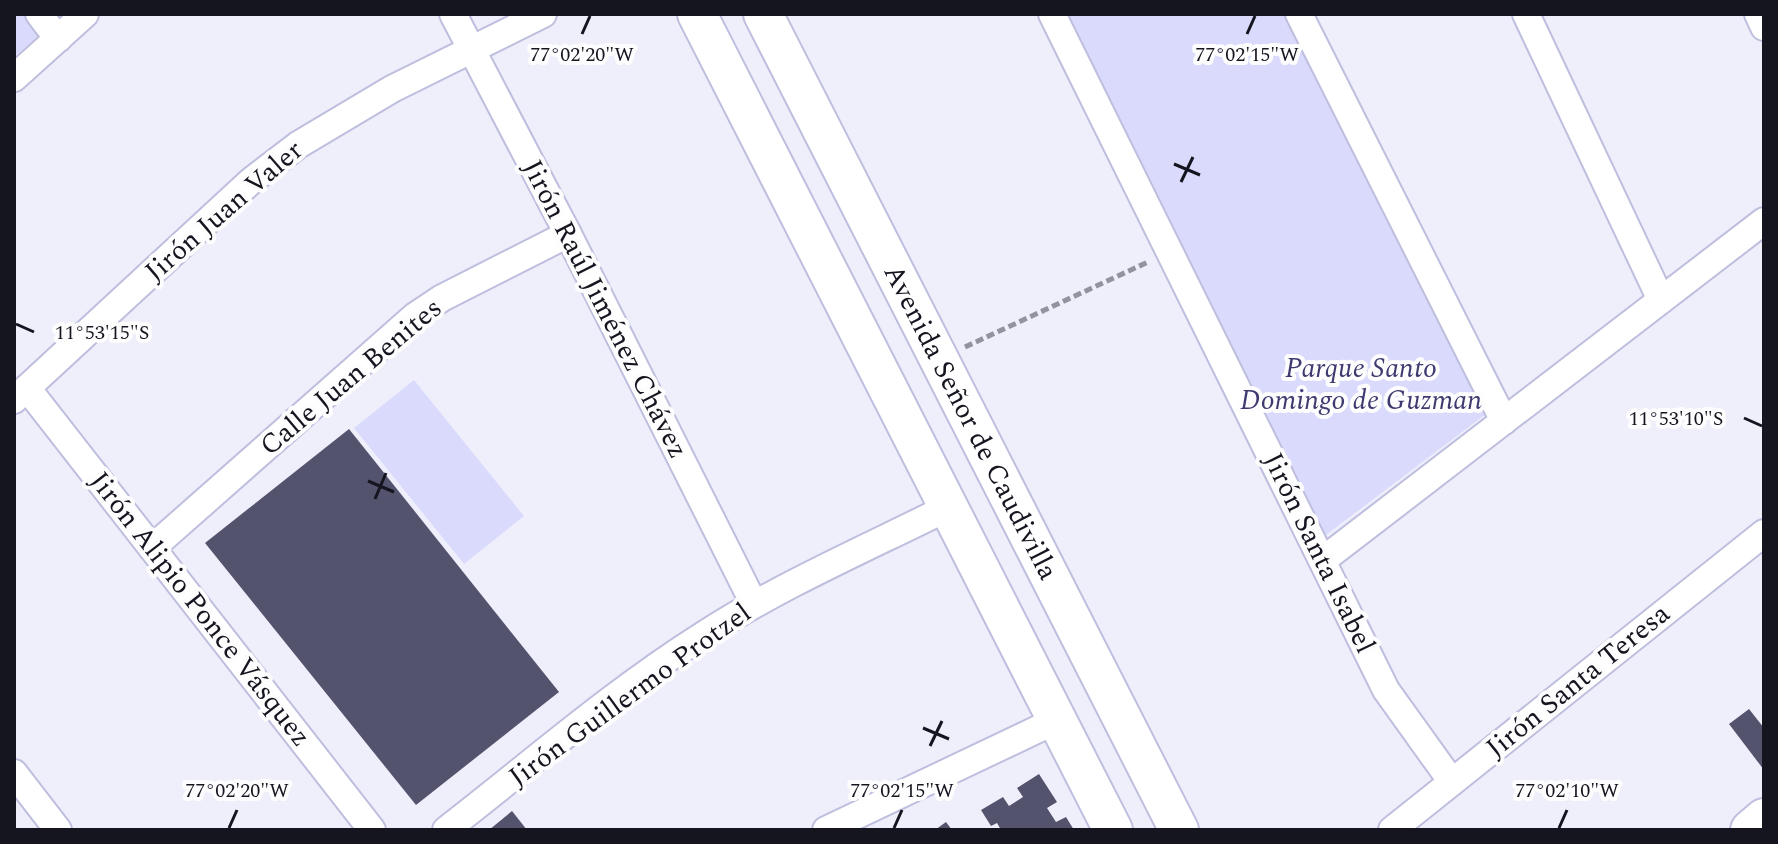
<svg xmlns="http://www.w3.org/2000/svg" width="1778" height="844" viewBox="0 0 1778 844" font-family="Spectral,serif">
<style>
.green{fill:#dadbfc}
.building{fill:#53536e}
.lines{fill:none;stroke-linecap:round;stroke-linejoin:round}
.street-casing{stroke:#bebede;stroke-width:30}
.secondary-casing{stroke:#bebede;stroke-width:42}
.path{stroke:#93939f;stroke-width:5;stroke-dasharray:8 4;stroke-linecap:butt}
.street{stroke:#fff;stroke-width:26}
.secondary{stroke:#fff;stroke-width:38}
.ticks{fill:none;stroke:#151520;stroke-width:3}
.labels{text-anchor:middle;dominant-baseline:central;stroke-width:8;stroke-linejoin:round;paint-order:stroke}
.street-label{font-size:28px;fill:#151520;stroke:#fdfdfd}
.park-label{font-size:28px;font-style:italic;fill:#3e3a70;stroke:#fdfdfd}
.ticks-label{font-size:20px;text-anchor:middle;fill:#151520;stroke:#fdfdfd;stroke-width:8;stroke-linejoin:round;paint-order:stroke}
</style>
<rect width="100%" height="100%" fill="#efeffc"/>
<g class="green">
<path d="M14 14H64L14 57Z"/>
<path d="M1064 14H1285L1486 414 1326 535Z"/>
<path d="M414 380 524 516 464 564 354 428Z"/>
</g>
<g class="building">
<path d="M349 429 559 692 416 805 205 543Z"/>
<path d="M1749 709 1764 728V770L1729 724Z"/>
<path d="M1039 774 1057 802 1047 808 1056 822 1066 817 1074 830H1001L997 823 991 826 981 810 1003 797 1009 806 1023 797 1017 788Z"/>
<path d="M512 811 527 830H489Z"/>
<path d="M946 822 952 830H935Z"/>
</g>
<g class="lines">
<g class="street-casing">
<g id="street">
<path d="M39 14 58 39"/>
<path d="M453 14 568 234 754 604"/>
<path d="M1052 14 1386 690 1452 782"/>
<path d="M1299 14 1504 421"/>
<path d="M1526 14 1661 300"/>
<path d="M1758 14 1764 27"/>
<path d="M14 78 85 14"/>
<path d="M27 388 372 830"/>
<path d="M14 400 251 181 298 145 392 89 543 14"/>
<path d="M152 548 415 316 442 298 568 234"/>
<path d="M1323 560 1764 221"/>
<path d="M14 773 58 830"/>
<path d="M446 830C530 765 612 693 702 636 779 586 867 548 949 507"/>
<path d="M826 830 1057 720"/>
<path d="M1392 830 1764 533"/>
</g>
</g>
<g class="secondary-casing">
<g id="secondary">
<path d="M697 14 1113 830"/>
<path id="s1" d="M763 14 1179 830"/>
<path d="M1750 830 1764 818"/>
</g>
</g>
<path class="path" d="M965 347 1148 262"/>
<use href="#street" class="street"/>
<use href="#secondary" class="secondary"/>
</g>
<path class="ticks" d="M582 34 590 16M1247 34 1255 16M1174 164 1200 175M1181 182 1193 157M16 324 34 332M1744 418 1762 426M368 481 394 492M375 499 386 473M923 728 949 739M930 746 942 721M229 828 237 810M894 828 902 810M1559 828 1567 810"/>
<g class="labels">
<g class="street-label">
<text transform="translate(224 211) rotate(-41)">Jirón Juan Valer</text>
<text transform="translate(605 309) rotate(63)">Jirón Raúl Jiménez Chávez</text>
<text transform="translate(351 377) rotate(-40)">Calle Juan Benites</text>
<text stroke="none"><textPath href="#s1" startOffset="458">Avenida Señor de Caudivilla</textPath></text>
<text transform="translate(1319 553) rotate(64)">Jirón Santa Isabel</text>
<text transform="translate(200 609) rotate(52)">Jirón Alipio Ponce Vásquez</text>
<text transform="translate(1578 681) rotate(-39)">Jirón Santa Teresa</text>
<text transform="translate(630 695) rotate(-36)">Jirón Guillermo Protzel</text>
</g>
<g class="park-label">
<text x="1361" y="368">Parque Santo<tspan x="1361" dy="32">Domingo de Guzman</tspan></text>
</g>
</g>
<g class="ticks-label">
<text x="582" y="61">77°02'20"W</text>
<text x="1247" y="61">77°02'15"W</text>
<text x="102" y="339">11°53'15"S</text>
<text x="1676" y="425">11°53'10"S</text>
<text x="237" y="797">77°02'20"W</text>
<text x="902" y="797">77°02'15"W</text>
<text x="1567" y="797">77°02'10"W</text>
</g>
<rect width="1778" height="844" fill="none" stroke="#151520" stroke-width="32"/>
</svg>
